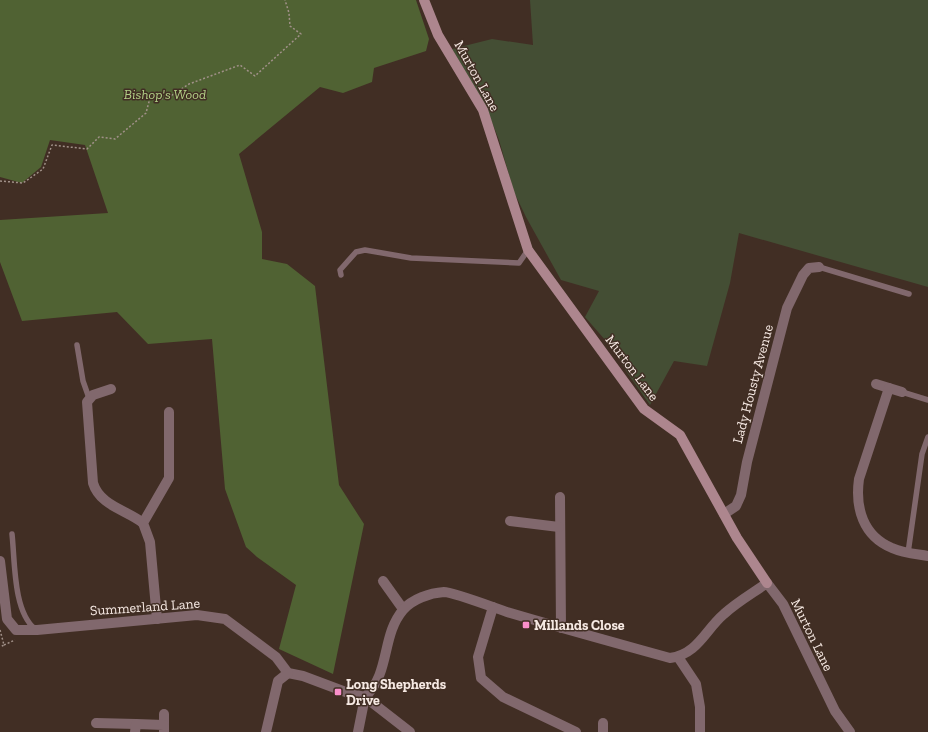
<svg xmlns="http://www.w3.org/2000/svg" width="928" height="732" viewBox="0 0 928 732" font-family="'Zilla Slab',serif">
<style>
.green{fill:#444e34}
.forest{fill:#506233}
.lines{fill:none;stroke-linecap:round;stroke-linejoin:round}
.path{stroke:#a19189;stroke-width:1.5;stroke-dasharray:2 2;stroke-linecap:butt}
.lane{stroke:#81686d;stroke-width:5.5}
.street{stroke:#81686d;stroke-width:10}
.secondary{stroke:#ad868e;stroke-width:10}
.poi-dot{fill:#f98fca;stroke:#412e24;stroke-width:1.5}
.labels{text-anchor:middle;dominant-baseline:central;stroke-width:3;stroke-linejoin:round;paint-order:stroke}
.street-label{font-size:14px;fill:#f6e9e3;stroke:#412e24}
.park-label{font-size:14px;font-style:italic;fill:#b2d086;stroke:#412e24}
.poi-label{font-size:14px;font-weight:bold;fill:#f6e9e3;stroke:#412e24;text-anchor:start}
</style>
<rect width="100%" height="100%" fill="#412e24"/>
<path class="green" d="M530 0H928V287L739 233 730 283 707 366 674 361 650 405 628 374 613 349 585 317 599 291 561 280 526 217 514 192 499 140 486 107 452 49 492 39 533 45Z"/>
<path class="forest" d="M0 0H416L429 39 426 51 374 68 372 82 343 93 320 87 239 154 262 232V259L287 264 315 286 339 485 364 524 333 674 279 649 296 585 257 557 246 547 225 489 212 339 148 344 117 312 22 321 0 262V220L108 213 85 145 50 140 41 167 22 183 0 177Z"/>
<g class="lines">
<g class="path">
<path d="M0 181 23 183 43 169 52 145 87 149 99 137 115 139 146 113 150 98 166 99 189 84 240 65 255 76 301 34 290 26 289 13 285 0"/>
<path d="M0 630 4 645 0 647"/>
<path d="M4 645 15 640"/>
</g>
<g class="lane">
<path d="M819 267 909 294"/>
<path d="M341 275 340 270 356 252 365 250 411 258 519 263 528 250"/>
<path d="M77 345 83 381 89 398"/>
<path d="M902 392 928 400"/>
<path d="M12 534C15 561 13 611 35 629"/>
<path d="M908 553 922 454 928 437"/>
</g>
<g class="street">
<path d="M876 384 889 388"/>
<path d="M111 389 93 395 87 402 93 483C100 506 127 510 143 523"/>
<path d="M902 392 889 388 859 479C855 508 863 536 892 548 903 553 916 554 928 556"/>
<path d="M560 497 561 628"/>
<path d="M724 514 736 506 741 495 747 462 787 308 803 275 809 268 819 267"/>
<path d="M510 521 559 527"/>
<path d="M0 561 7 619 16 630H37L197 615 225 619 276 657 288 673 303 676 351 694 365 697 410 732"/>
<path d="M383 581 403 609"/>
<path d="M493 607 478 657 481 678 503 697 576 732"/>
<path d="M157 619 150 542 143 523 169 478V412"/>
<path d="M678 657 696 684 700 707V732"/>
<path d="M365 697C391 672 381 636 403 610 412 599 430 593 444 592 453 592 495 608 507 612 561 628 616 643 670 658 698 654 705 630 724 614 737 602 753 593 767 583L783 604 835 711 850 732"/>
<path d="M96 723 136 724"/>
<path d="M164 725V714"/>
<path d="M135 732 136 724 164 725V732"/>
<path d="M266 732 278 681 288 673"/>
<path d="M358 732 365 697"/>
<path d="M603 732V723"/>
</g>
<path class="secondary" d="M424 0 438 35 483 110 528 250 644 409 680 435 737 538 767 583"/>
</g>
<g class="poi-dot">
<rect x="522" y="621" width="8" height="8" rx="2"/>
<rect x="334" y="688" width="8" height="8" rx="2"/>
</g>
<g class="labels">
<g class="street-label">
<text transform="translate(477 76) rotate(61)">Murton Lane</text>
<text transform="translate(632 368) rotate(53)">Murton Lane</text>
<text transform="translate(753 384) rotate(-75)">Lady Housty Avenue</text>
<text transform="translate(145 607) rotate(-4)">Summerland Lane</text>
<text transform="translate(812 635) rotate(64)">Murton Lane</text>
</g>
<g class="park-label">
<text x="165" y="94">Bishop's Wood</text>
</g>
<g class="poi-label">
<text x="534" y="625">Millands Close</text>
<text x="346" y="684">Long Shepherds<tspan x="346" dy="16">Drive</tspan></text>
</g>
</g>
</svg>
